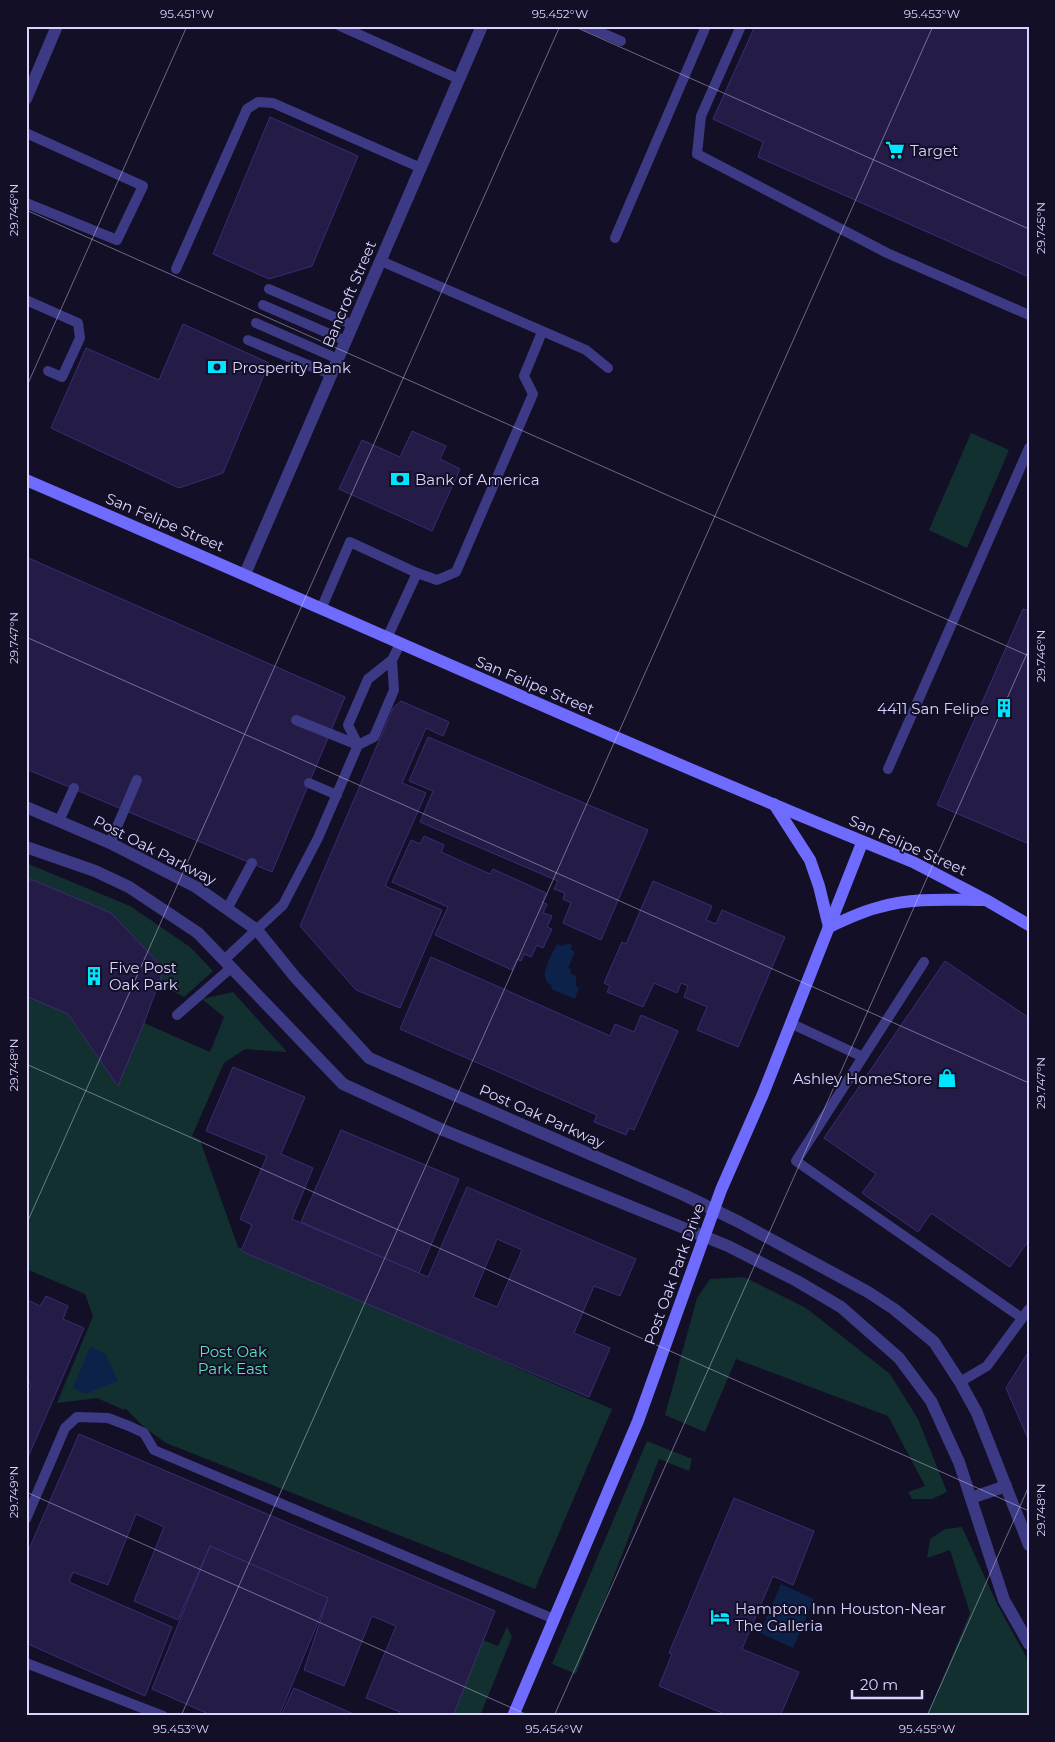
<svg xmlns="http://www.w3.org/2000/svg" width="1055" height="1742" viewBox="0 0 1055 1742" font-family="Montserrat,sans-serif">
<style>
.green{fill:#12302f}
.water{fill:#0c2248}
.building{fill:#241b47;stroke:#3b2d73;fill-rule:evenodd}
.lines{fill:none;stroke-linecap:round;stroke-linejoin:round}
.lane{stroke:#3d3a85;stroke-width:10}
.street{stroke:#3d3a85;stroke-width:12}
.secondary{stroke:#6f6bff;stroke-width:12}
.ticks{fill:none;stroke:#d9d4ff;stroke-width:1;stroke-opacity:0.45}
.labels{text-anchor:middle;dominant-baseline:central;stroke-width:4;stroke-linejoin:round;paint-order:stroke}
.poi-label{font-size:15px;fill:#d9d4ff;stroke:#130f26;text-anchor:start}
.street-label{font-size:15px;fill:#d9d4ff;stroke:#130f26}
.park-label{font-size:15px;fill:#5fe0c0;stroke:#130f26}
.neatline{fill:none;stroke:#d9d4ff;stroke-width:2}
.ticks-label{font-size:12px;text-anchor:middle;fill:#d9d4ff}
</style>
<rect width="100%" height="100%" fill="#130f26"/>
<g class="green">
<path d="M971 433 1009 450 967 548 929 530Z"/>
<path d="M26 863 130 906 190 947 213 971 184 997 159 984 163 969 111 913 33 880H26Z"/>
<path d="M233 992 287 1052 245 1049 224 1063 192 1136 200 1140 238 1247 612 1409 535 1589 166 1443 144 1427 126 1409 124 1410 97 1398 57 1403 93 1316 85 1294 26 1269V996L68 1014 117 1085 144 1023 210 1052 224 1017 202 999Z"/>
<path d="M744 1277 806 1308 890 1374 918 1419 947 1492 932 1499H912L908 1492 925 1486 888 1416 736 1359 705 1432 665 1415 697 1298 710 1279Z"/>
<path d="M647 1441 692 1459 689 1471 659 1459 576 1674 552 1664Z"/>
<path d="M962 1527 997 1604 1029 1662V1716H927L970 1613 950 1550 927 1558 930 1539 945 1529Z"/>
<path d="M507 1627 512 1637 480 1716H453L483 1640 498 1646Z"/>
</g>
<g class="water">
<path d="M569 943 572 945 571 950 575 952 568 968 571 970 570 973 576 976V986L579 988 575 999 551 989 552 986C536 978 551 957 557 944L562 946Z"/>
<path d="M90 1347 106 1354 118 1381 85 1394 73 1388Z"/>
<path d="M781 1584 814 1599 793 1648 760 1633Z"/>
</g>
<g class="building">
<path d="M755 26H1029V277L758 157 763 142 713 119Z"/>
<path d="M270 117 358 156 312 266 269 279 213 254Z"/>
<path d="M183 324 269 363 223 473 179 488 51 428 86 348 159 380Z"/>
<path d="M412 431 446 446 440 459 460 469 432 531 339 489 362 440 400 457Z"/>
<path d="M26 557 345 697 272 872 26 769Z"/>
<path d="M1023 609 1029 611V844L937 805Z"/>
<path d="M401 701 449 722 443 736 426 728 402 783 426 793 385 886 442 910 400 1008 356 990 300 926 393 708Z"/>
<path d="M428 737 648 830 601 940 563 923 571 903 563 899 565 893 554 889 558 881 420 822 433 791 409 781Z"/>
<path d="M424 836 444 845 441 852 490 874 493 869 546 893 542 902 547 904 543 913 552 916 547 927 552 929 543 948 537 945 531 957 524 954 521 961 517 959 512 970 435 935 448 907 392 882 411 840 420 844Z"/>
<path d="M26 880H33L111 913 164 969 144 1023 118 1086 68 1014 26 996Z"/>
<path d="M653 881 712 906 706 920 716 924 722 910 785 937 738 1047 697 1030 707 1007 684 997 688 986 681 983 677 993 654 983 643 1007 607 992 610 986 604 983 622 942 626 944Z"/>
<path d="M431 957 610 1036 615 1024 634 1032 641 1015 678 1031 634 1130 629 1128 626 1135 594 1122 597 1115 400 1029Z"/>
<path d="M945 961 1029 1018V1240L1010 1267 931 1213 918 1232 862 1193 876 1174 824 1138Z"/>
<path d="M233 1067 305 1097 281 1154 313 1168 292 1219 428 1277 467 1187 636 1259 620 1296 594 1286 574 1333 610 1348 589 1397 241 1251 252 1225 240 1219 267 1156 206 1131ZM497 1239 522 1250 497 1307 473 1297Z"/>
<path d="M341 1130 459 1179 419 1273 301 1222Z"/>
<path d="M46 1296 68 1306 63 1319 84 1328 26 1462V1396L31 1386 26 1375V1299L40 1306Z"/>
<path d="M1029 1351V1441L1006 1388Z"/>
<path d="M79 1434 495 1611 453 1716H398L400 1712 366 1698 396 1626 372 1616 344 1686 304 1670 328 1598 210 1546 178 1620 134 1601 164 1527 136 1514 108 1585 73 1572 69 1582 172 1627 145 1696 26 1643V1556Z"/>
<path d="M734 1498 814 1531 793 1585 773 1576 742 1649 799 1672 780 1716H729L659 1686 672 1654 669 1653Z"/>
<path d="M210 1546 328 1598 279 1716H213L152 1689Z"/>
<path d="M294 1688 358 1716H281Z"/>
</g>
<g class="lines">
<g class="lane">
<path d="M340 26 459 79"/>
<path d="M586 26 621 41"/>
<path d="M741 26 701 116 697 154 887 253 1029 315"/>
<path d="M26 133 143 186 117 240 26 203"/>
<path d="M615 238 706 26"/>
<path d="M381 261 586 350 608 368"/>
<path d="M176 269 247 109 258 102 273 103 421 168"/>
<path d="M269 289 353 325"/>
<path d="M26 300 78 323 80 338 62 377 48 371"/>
<path d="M263 305 346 341"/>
<path d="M256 323 338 359"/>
<path d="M248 340 332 375"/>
<path d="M417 573 437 580 456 572 533 394 524 376 542 332"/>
<path d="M321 609 350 542 417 573 387 638"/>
<path d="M296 720 358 745"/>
<path d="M358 745 348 725 368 679 392 660 400 644"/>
<path d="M888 769 1029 448"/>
<path d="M309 783 337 795"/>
<path d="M59 821 74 788"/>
<path d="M110 843 137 780"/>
<path d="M227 909 252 863"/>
<path d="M224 960 283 905 318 838 358 745 374 737 394 690 392 660"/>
<path d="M924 962 796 1161 1022 1318"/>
<path d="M177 1015 232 967"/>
<path d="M790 1023 863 1057"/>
<path d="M960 1382 987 1366 1029 1309"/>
<path d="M26 1519 65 1428 77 1417 108 1418 129 1426 144 1433 154 1450 554 1619"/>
<path d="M26 1663 163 1716"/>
</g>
<g class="street">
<path d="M26 99 57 26"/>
<path d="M245 574 482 26"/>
<path d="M26 807 110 843 196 887 257 930 295 977 369 1058 684 1195 739 1222 868 1292 894 1309 934 1342 960 1382 977 1413 1029 1545"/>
<path d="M26 847 95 871 129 887 198 933 343 1084 443 1130 728 1246 797 1281 841 1307 899 1358 931 1401 959 1462 1004 1600 1029 1644"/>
<path d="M971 1498 1006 1486"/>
</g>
<g class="secondary">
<path d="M26 480C322 607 615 741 913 862L986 900 1029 925"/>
<path d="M774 804 810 860 819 886 829 927"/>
<path d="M829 927C845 920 862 911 880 907 913 897 950 900 984 900"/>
<path d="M513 1716 638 1421 721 1190 763 1094 862 843"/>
</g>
</g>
<path class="ticks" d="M573 26 1029 229M26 210 1029 656M26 388 187 26M26 637 1029 1083M26 1064 1029 1511M26 1225 560 26M26 1492 530 1716M181 1716 933 26M554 1716 1029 649M927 1716 1029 1486"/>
<defs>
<g id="supermarket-bare" transform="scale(1.5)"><path d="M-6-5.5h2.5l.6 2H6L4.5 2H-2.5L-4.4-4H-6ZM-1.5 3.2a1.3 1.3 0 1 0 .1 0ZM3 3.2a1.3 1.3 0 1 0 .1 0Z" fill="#00e5ff" stroke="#130f26" stroke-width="2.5" paint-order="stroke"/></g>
<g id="bank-bare" transform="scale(1.5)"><path d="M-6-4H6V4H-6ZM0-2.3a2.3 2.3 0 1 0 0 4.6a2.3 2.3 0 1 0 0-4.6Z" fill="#00e5ff" stroke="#130f26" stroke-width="2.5" paint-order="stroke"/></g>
<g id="building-bare" transform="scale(1.5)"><path d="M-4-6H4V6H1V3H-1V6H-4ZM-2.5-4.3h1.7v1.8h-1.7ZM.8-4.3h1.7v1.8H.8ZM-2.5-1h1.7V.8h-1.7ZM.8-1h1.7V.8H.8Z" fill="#00e5ff" stroke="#130f26" stroke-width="2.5" paint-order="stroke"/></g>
<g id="shop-bare" transform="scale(1.5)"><path d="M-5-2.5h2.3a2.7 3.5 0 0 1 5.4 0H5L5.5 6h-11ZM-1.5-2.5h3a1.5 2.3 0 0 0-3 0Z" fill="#00e5ff" stroke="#130f26" stroke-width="2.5" paint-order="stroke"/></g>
<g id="hotel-bare" transform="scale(1.5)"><path d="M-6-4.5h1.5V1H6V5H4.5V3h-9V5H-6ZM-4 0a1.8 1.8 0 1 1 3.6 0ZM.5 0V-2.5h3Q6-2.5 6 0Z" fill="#00e5ff" stroke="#130f26" stroke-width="2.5" paint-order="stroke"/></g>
</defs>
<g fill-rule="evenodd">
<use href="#supermarket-bare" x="895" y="150"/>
<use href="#bank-bare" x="217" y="367"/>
<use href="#bank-bare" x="400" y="479"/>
<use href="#building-bare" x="1004" y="708"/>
<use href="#building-bare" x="94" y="976"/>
<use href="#shop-bare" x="947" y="1078"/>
<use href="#hotel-bare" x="720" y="1617"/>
</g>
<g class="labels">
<g class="poi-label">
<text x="910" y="150">Target</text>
<text x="232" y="367">Prosperity Bank</text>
<text x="415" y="479">Bank of America</text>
<text x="989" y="708" text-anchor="end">4411 San Felipe</text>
<text x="109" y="967">Five Post<tspan x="109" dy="17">Oak Park</tspan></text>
<text x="932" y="1078" text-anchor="end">Ashley HomeStore</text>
<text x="735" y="1608">Hampton Inn Houston-Near<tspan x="735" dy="17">The Galleria</tspan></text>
</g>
<g class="street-label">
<text transform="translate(349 294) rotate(-67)">Bancroft Street</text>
<text transform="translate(165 522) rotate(23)">San Felipe Street</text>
<text transform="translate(535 685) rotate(23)">San Felipe Street</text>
<text transform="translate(908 845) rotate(24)">San Felipe Street</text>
<text transform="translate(155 850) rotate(27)">Post Oak Parkway</text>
<text transform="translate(542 1116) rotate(24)">Post Oak Parkway</text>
<text transform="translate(674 1274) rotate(-70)">Post Oak Park Drive</text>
</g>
<g class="park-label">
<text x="233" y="1351">Post Oak<tspan x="233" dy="17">Park East</tspan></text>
</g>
</g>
<rect width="1055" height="1742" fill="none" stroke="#130f26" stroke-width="55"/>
<path d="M852 1690v8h70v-8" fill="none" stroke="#d9d4ff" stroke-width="2.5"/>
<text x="860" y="1690" font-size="15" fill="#d9d4ff" stroke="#130f26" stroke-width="4" paint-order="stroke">20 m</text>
<rect x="28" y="28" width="1000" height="1686" class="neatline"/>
<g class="ticks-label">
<text x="187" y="18">95.451°W</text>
<text x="560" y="18">95.452°W</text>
<text x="932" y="18">95.453°W</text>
<text transform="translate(14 210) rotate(-90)" y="4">29.746°N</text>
<text transform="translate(1041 228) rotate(-90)" y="4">29.745°N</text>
<text transform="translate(14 638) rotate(-90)" y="4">29.747°N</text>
<text transform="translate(1041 656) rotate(-90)" y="4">29.746°N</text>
<text transform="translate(14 1065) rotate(-90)" y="4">29.748°N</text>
<text transform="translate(1041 1083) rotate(-90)" y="4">29.747°N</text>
<text transform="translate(14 1492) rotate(-90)" y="4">29.749°N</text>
<text transform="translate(1041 1510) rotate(-90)" y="4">29.748°N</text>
<text x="181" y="1733">95.453°W</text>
<text x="554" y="1733">95.454°W</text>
<text x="927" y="1733">95.455°W</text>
</g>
</svg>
